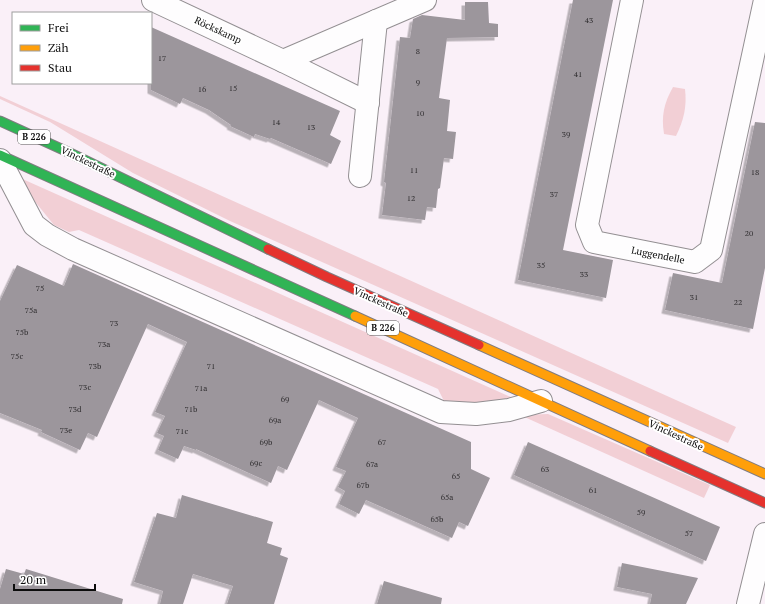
<svg xmlns="http://www.w3.org/2000/svg" width="765" height="604" viewBox="0 0 765 604" font-family="'PT Serif',serif">
<style>
.green{fill:#f2cfd5}
.building{fill:#9c969c;filter:url(#shadow)}
.lines{fill:none;stroke-linecap:round;stroke-linejoin:round}
.street-casing{stroke:#938f92;stroke-width:24}
.fast-casing{stroke:#807c80;stroke-width:11}
.slow-casing{stroke:#807c80;stroke-width:11}
.jam-casing{stroke:#807c80;stroke-width:11}
.street{stroke:#fefdfe;stroke-width:22}
.fast{stroke:#30b455;stroke-width:9}
.slow{stroke:#ff9f0a;stroke-width:9}
.jam{stroke:#e5322d;stroke-width:9}
.labels{text-anchor:middle;dominant-baseline:central;stroke-width:4;stroke-linejoin:round;paint-order:stroke}
.number-label{font-size:8px;fill:#302e30}
.shield{fill:#fff;stroke:#555;stroke-width:1}
.shield-label{font-size:9px;font-weight:bold;fill:#0c0c0c}
.street-label{font-size:10px;fill:#0c0c0c;stroke:#fff}
</style>
<defs>
<filter id="shadow"><feDropShadow dx="-3.5" dy="3.5" stdDeviation="0" flood-color="#0004"/></filter>
</defs>
<rect width="100%" height="100%" fill="#faf0f8"/>
<g class="green">
<path d="M673 87 685 89C687 106 684 120 676 136L664 134C661 116 664 103 673 87Z"/>
<path d="M0 96 736 427 728 443 230 221 133 173 50 122 0 99Z"/>
<path d="M18 177 513 398V402L467 405 444 401 438 389 79 230 69 232 54 225 28 193Z"/>
<path d="M548 414 710 485 704 498 520 415Z"/>
</g>
<g class="building">
<path d="M573 0H613L563 250 613 260 606 298 518 280Z"/>
<path d="M465 2H488L489 23 498 24V37L447 38 439 98 450 100 447 131 456 132 453 159 444 158 440 188 438 189 436 208 427 207 425 220 382 215 386 183 384 182 400 37 410 38 413 19 422 15 465 20Z"/>
<path d="M151 27 340 111 330 135 341 141 331 164 271 138 270 139 255 134 254 137 230 126 231 125 209 110 183 98 180 104 151 90Z"/>
<path d="M755 122 765 123V268L753 329 665 310 673 273 722 283Z"/>
<path d="M73 264 471 442V469L490 478 468 526 459 522 452 538 366 500 359 514 339 504 345 491 338 487 346 471 336 467 358 418 319 400 287 470 278 466 271 483 196 449V450L184 446 178 459 158 450 164 436 157 433 165 416 155 412 187 342 148 324 97 437 88 433 80 450 41 432 42 430 0 413V301L17 265 64 286Z"/>
<path d="M528 442 720 527 706 561 514 475Z"/>
<path d="M182 495 273 522 267 543 282 548 280 555 288 558 274 604H227L233 586 193 574 183 604H160L163 591 134 582 157 513 176 518Z"/>
<path d="M622 563 698 578 686 604H650L652 594 617 587Z"/>
<path d="M6 569 24 574 26 569 123 599 122 604H0V589Z"/>
<path d="M384 581 442 598 441 604H377Z"/>
</g>
<g class="lines">
<g class="street-casing">
<g id="street">
<path d="M153 0 283 61 368 103"/>
<path d="M632 0 587 225 594 242 695 262 711 250 765 0"/>
<path d="M283 61 425 0"/>
<path d="M0 160 34 225 47 235 73 249 441 412 476 414 509 410 541 401"/>
<path d="M360 176 376 21"/>
<path d="M748 604 765 534"/>
</g>
</g>
<g class="fast-casing">
<g id="fast">
<path d="M0 121 68 152 268 249"/>
<path d="M0 155 355 316"/>
</g>
</g>
<g class="slow-casing">
<g id="slow">
<path d="M355 316 650 451"/>
<path d="M479 345 765 474"/>
</g>
</g>
<g class="jam-casing">
<g id="jam">
<path d="M268 249 327 277 479 345"/>
<path d="M650 451 765 503"/>
</g>
</g>
<use href="#street" class="street"/>
<use href="#fast" class="fast"/>
<use href="#slow" class="slow"/>
<use href="#jam" class="jam"/>
</g>
<g class="labels">
<g class="number-label">
<text x="589" y="20">43</text>
<text x="418" y="51">8</text>
<text x="162" y="58">17</text>
<text x="578" y="74">41</text>
<text x="418" y="82">9</text>
<text x="233" y="88">15</text>
<text x="202" y="89">16</text>
<text x="420" y="113">10</text>
<text x="276" y="122">14</text>
<text x="311" y="127">13</text>
<text x="566" y="134">39</text>
<text x="414" y="170">11</text>
<text x="755" y="172">18</text>
<text x="554" y="194">37</text>
<text x="411" y="198">12</text>
<text x="749" y="233">20</text>
<text x="541" y="265">35</text>
<text x="584" y="274">33</text>
<text x="40" y="288">75</text>
<text x="694" y="297">31</text>
<text x="738" y="302">22</text>
<text x="31" y="310">75a</text>
<text x="114" y="323">73</text>
<text x="22" y="332">75b</text>
<text x="104" y="344">73a</text>
<text x="17" y="356">75c</text>
<text x="95" y="366">73b</text>
<text x="211" y="366">71</text>
<text x="85" y="387">73c</text>
<text x="201" y="388">71a</text>
<text x="285" y="399">69</text>
<text x="75" y="409">73d</text>
<text x="191" y="409">71b</text>
<text x="275" y="420">69a</text>
<text x="66" y="430">73e</text>
<text x="182" y="431">71c</text>
<text x="266" y="442">69b</text>
<text x="382" y="442">67</text>
<text x="256" y="463">69c</text>
<text x="372" y="464">67a</text>
<text x="545" y="469">63</text>
<text x="456" y="476">65</text>
<text x="363" y="485">67b</text>
<text x="593" y="490">61</text>
<text x="447" y="497">65a</text>
<text x="641" y="512">59</text>
<text x="437" y="519">65b</text>
<text x="689" y="533">57</text>
</g>
<g class="shield">
<rect x="18" y="130" width="32" height="14" rx="3"/>
<rect x="367" y="321" width="32" height="14" rx="3"/>
</g>
<g class="shield-label">
<text x="34" y="137">B 226</text>
<text x="383" y="328">B 226</text>
</g>
<g class="street-label">
<text transform="translate(218 30) rotate(25)">Röckskamp</text>
<text transform="translate(88 162) rotate(26)">Vinckestraße</text>
<text transform="translate(658 255) rotate(11)">Luggendelle</text>
<text transform="translate(381 302) rotate(24)">Vinckestraße</text>
<text transform="translate(676 435) rotate(25)">Vinckestraße</text>
</g>
</g>
<rect x="12" y="12" width="140" height="72" fill="#ffffff" stroke="#9e9e9e"/>
<rect x="20" y="25" width="20" height="6" fill="#30b455" stroke="#9e9e9e"/>
<text x="48" y="32" font-size="12" fill="#0c0c0c">Frei</text>
<rect x="20" y="45" width="20" height="6" fill="#ff9f0a" stroke="#9e9e9e"/>
<text x="48" y="52" font-size="12" fill="#0c0c0c">Zäh</text>
<rect x="20" y="65" width="20" height="6" fill="#e5322d" stroke="#9e9e9e"/>
<text x="48" y="72" font-size="12" fill="#0c0c0c">Stau</text>
<path d="M14 584v6h81v-6" fill="none" stroke="#0c0c0c" stroke-width="2"/>
<text x="20" y="584" font-size="12" fill="#0c0c0c" stroke="#ffffff" stroke-width="3" paint-order="stroke">20 m</text>
</svg>
